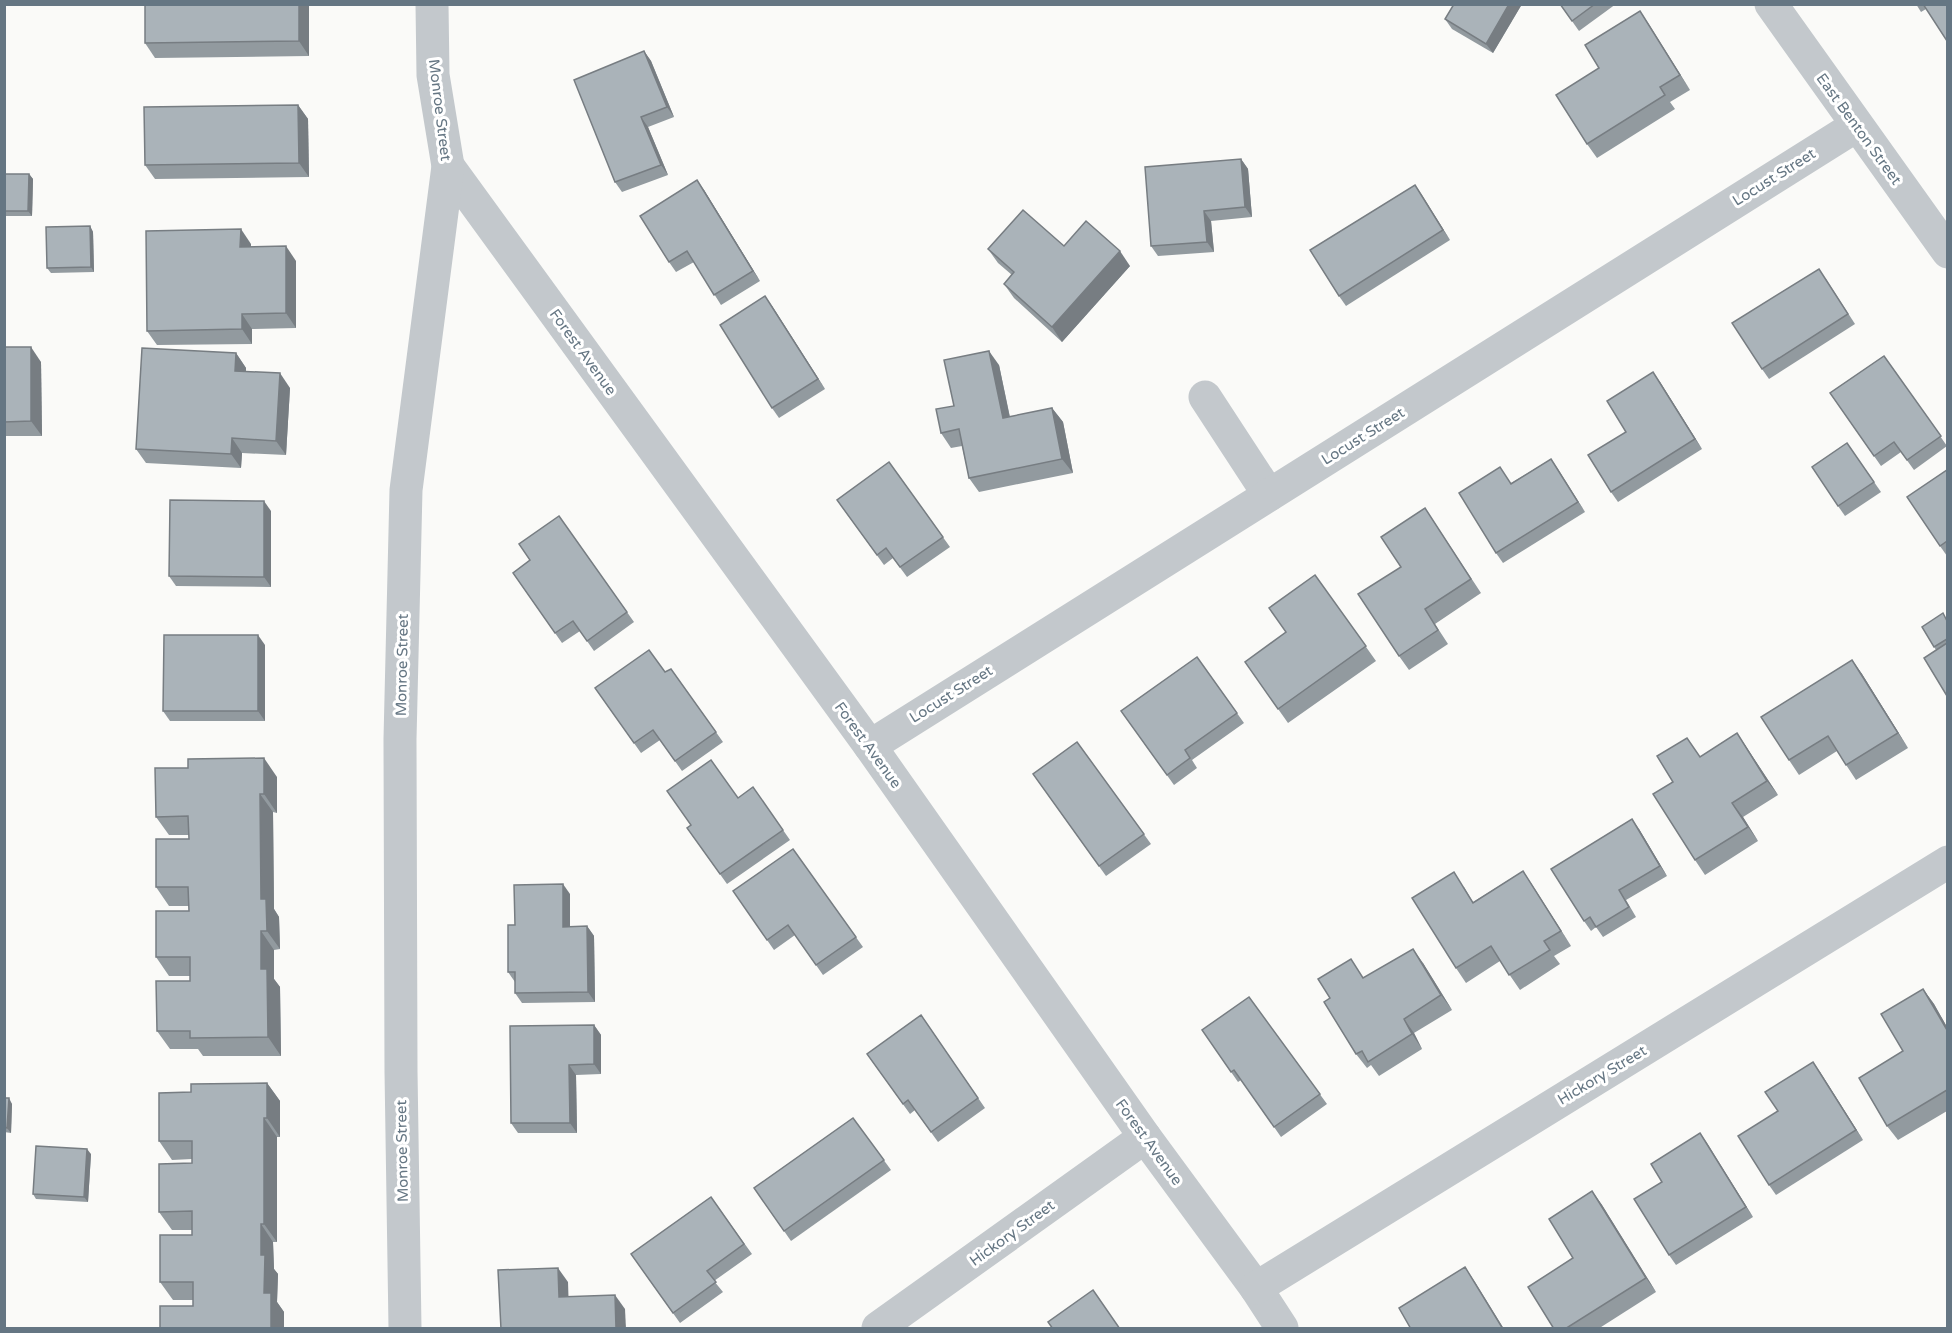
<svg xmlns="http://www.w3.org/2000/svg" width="1952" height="1333" viewBox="0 0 1952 1333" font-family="'Varela Round',sans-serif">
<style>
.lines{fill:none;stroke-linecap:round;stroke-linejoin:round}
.minor{stroke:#c3c8cc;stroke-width:33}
.wall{fill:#929a9f}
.shaded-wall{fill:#777d82}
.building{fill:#aab3b9;stroke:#777d82;stroke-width:1.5}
.labels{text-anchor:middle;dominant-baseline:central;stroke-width:6;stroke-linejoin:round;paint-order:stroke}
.street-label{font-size:15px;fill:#657683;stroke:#fff}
</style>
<rect width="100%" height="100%" fill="#fafaf8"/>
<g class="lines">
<g class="minor">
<path d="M1771 4 1948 252"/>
<path d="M448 166 870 746 1145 1137 1256 1288 1282 1328"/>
<path d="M1205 397 1269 495"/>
<path d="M870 746 1856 126"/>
<path d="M1256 1288 1948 862"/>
<path d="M405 1328 401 1071 400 739 406 490 448 166 433 75 432 4"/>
<path d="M878 1328 1145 1137"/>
</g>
</g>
<g class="wall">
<path d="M309 4V56L155 58 145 43Z"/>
<path d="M1454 4H1522L1493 53 1452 29 1445 19Z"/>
<path d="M1560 4H1616L1579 31Z"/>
<path d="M1916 4H1947L1926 9 1921 12Z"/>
<path d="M1640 11 1690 90 1670 102 1675 109 1597 158 1587 144 1599 68Z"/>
<path d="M644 51 651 61 674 117 648 127 668 175 622 192 615 182Z"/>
<path d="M298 105 308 119 309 177 155 179 145 165Z"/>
<path d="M1241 159 1248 169 1252 217 1211 221 1214 252 1158 256 1151 246Z"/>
<path d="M4 174H29L33 179 32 216H4Z"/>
<path d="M1415 185 1450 240 1346 306 1339 296Z"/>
<path d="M704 190 760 281 721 305 694 262 676 272 669 262Z"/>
<path d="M90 226 93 232 94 272 51 273 47 268Z"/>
<path d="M251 244V247L296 261V328L252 329V344L157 345 147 331Z"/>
<path d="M1064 246 1130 266 1062 342 1014 298 1004 284 1012 275 998 263 988 249Z"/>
<path d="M1826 279 1855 324 1769 379 1762 369Z"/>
<path d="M772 306 825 389 779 418 772 408Z"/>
<path d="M4 347 41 362 42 436H4Z"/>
<path d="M236 353 246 368V372L290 388 286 455 242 453 241 468 146 463 136 449Z"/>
<path d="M1884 356 1947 446 1914 470 1901 452 1881 466 1830 393Z"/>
<path d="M999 365 1010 417 1052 408 1063 422 1073 473 979 492 969 478 962 446 951 448 941 433 954 406Z"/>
<path d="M1660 382 1702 449 1618 502 1611 492 1626 432Z"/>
<path d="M1847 443 1881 492 1845 516 1838 506Z"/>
<path d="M1551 459 1585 512 1503 563 1496 553 1511 483Z"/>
<path d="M889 462 950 547 907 577 893 558 884 565 837 500Z"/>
<path d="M1947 470V556L1940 546Z"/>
<path d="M1425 508 1481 593 1435 624 1448 644 1409 670 1399 656 1401 567Z"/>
<path d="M271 511V587L176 586 169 576Z"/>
<path d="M559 516 634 622 594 651 580 631 562 643 513 573 530 560Z"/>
<path d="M1315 575 1376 661 1288 723 1245 662 1286 633Z"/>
<path d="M1947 620V696L1936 650 1922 627Z"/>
<path d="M265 645V721H170L163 711Z"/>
<path d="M1197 657 1244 723 1192 760 1197 768 1174 785 1121 711Z"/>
<path d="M1852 660 1862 674 1908 748 1856 780 1837 751 1799 775 1789 760Z"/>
<path d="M671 669 723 742 682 771 660 740 641 753 595 688 665 672Z"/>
<path d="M1737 733 1778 795 1743 817 1758 841 1705 875 1695 860 1673 782 1700 757Z"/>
<path d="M1077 742 1151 844 1106 876 1033 774Z"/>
<path d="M277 777V813L273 812 274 909 279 917 280 949 274 950V979L280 987 281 1056H203L198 1049H170L157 1031 190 981V976H169L156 957 189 911V906H169L156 887 189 839V835H169L156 817Z"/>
<path d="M753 787 790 840 727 884 687 828 691 825 738 798Z"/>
<path d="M1639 829 1667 876 1626 900 1636 917 1603 937 1596 927 1591 931 1584 921Z"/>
<path d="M793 849 863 947 823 975 795 935 774 950 733 891Z"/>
<path d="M1523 871 1571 946 1554 956 1560 964 1520 990 1500 961 1466 983 1456 968 1464 887 1473 902Z"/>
<path d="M570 894V927L587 926 594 936 595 1002 522 1003 515 993V982L508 972 515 925Z"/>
<path d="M1423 963 1452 1010 1414 1033 1422 1049 1379 1076 1371 1065 1367 1068 1356 1054 1364 978Z"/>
<path d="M1923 989 1934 1004 1947 1027V1111L1898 1140 1887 1126 1903 1051Z"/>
<path d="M1249 997 1327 1104 1281 1137 1241 1080 1238 1082 1202 1030Z"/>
<path d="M921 1015 985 1108 938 1142 915 1110 910 1114 867 1054Z"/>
<path d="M594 1025 601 1035V1074L576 1075 577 1133H518L511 1123Z"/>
<path d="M1820 1072 1863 1140 1776 1195 1769 1185 1778 1111Z"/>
<path d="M267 1083 280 1101V1137H277V1242H273L274 1269 278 1274 277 1302 284 1312V1329H160L193 1306V1300H173L160 1282 192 1235V1230H172L159 1212 192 1163V1159L172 1160 159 1141 191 1092Z"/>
<path d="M4 1098 12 1104 11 1133 4 1132Z"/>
<path d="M853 1118 891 1170 791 1241 754 1188Z"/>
<path d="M1700 1133 1753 1217 1676 1265 1669 1255 1662 1182Z"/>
<path d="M91 1154 88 1202 36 1199 33 1194Z"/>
<path d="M1592 1191 1602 1205 1656 1292 1598 1329H1554Z"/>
<path d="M711 1197 752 1254 714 1281 723 1292 680 1323 631 1254Z"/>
</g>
<g class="shaded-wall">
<path d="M4 4H6L5 27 4 26Z"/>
<path d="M299 4H309V56L299 41Z"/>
<path d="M1509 4H1522L1493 53 1486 44Z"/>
<path d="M1640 11 1650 26 1690 90 1680 75Z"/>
<path d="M644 51 651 61 674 117 667 107Z"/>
<path d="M298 105 308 119 309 177 299 163Z"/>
<path d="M641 117 648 127 668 175 661 165Z"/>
<path d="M1241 159 1248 169 1252 217 1245 207Z"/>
<path d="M29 174 33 179 32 216 28 211Z"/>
<path d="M697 180 704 190 760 281 753 271Z"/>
<path d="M1415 185 1422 195 1450 240 1443 230Z"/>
<path d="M1204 211 1211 221 1214 252 1207 242Z"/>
<path d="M90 226 93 232 94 272 91 267Z"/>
<path d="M241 229 251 244V261L240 247Z"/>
<path d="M286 246 296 261V328L286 313Z"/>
<path d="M1120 251 1130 266 1062 342 1052 327Z"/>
<path d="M765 296 772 306 825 389 818 379Z"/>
<path d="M242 314 252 329V344L242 329Z"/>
<path d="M31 347 41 362 42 436 31 421Z"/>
<path d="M989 351 999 365 1013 433 1003 418Z"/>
<path d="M236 353 246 368 245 385 235 371Z"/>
<path d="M1653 372 1660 382 1702 449 1695 439Z"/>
<path d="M280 373 290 388 286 455 276 441Z"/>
<path d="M1052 408 1063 422 1073 473 1062 459Z"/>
<path d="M232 438 242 453 241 468 231 454Z"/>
<path d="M1551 459 1558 469 1585 512 1578 502Z"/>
<path d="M264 501 271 511V587L264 577Z"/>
<path d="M258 635 265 645V721L258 711Z"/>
<path d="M1852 660 1862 674 1908 748 1898 733Z"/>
<path d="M1737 733 1747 748 1778 795 1767 781Z"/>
<path d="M264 758 277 777V813L264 794Z"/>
<path d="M260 794 273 812 274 909 279 917 280 949 267 931 261 899Z"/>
<path d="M1732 803 1743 817 1758 841 1748 827Z"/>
<path d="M1632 819 1639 829 1667 876 1660 866Z"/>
<path d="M1523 871 1533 886 1571 946 1561 931Z"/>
<path d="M563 884 570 894V937L563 927Z"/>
<path d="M587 926 594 936 595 1002 588 992Z"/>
<path d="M261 931 274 950V979L280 987 281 1056 268 1037 261 969Z"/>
<path d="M1413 949 1423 963 1452 1010 1441 995Z"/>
<path d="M1923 989 1934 1004 1947 1027V1030Z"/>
<path d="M1404 1019 1414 1033 1422 1049 1412 1034Z"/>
<path d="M594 1025 601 1035V1074L594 1064Z"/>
<path d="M1813 1062 1820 1072 1863 1140 1856 1130Z"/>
<path d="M569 1065 576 1075 577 1133 570 1123Z"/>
<path d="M267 1083 280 1101V1137L267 1118Z"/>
<path d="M9 1098 12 1104 11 1133 7 1128Z"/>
<path d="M264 1118 277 1137V1242L264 1224Z"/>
<path d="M1700 1133 1707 1143 1753 1217 1746 1207Z"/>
<path d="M87 1149 91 1154 88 1202 84 1197Z"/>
<path d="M1592 1191 1602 1205 1656 1292 1646 1278Z"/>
<path d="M261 1224 273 1242 274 1269 278 1274 277 1302 284 1312V1329H271L264 1293 261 1255Z"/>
<path d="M1465 1267 1475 1282 1504 1329H1503Z"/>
<path d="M558 1268 568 1282 569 1312 559 1297Z"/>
<path d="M615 1295 625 1309 626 1329H616Z"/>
</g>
<g class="building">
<path d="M145 4H299V41L145 43Z"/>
<path d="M1454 4H1509L1486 44 1445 19Z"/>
<path d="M1560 4H1595L1572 21Z"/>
<path d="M1923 4H1947V41Z"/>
<path d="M1640 11 1680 75 1660 87 1665 95 1587 144 1556 95 1599 68 1585 45Z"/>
<path d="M644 51 667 107 641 117 661 165 615 182 574 80Z"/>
<path d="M298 105 299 163 145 165 144 107Z"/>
<path d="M1241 159 1245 207 1204 211 1207 242 1151 246 1145 167Z"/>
<path d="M4 174H29L28 211H4Z"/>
<path d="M697 180 753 271 714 295 687 251 669 262 640 216Z"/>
<path d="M1415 185 1443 230 1339 296 1310 250Z"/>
<path d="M1023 210 1064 246 1086 221 1120 251 1052 327 1004 284 1014 272 988 249Z"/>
<path d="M90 226 91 267 47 268 46 227Z"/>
<path d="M241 229 240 247 286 246V313L242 314V329L147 331 146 231Z"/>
<path d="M1819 269 1848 314 1762 369 1732 323Z"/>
<path d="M765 296 818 379 772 408 720 325Z"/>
<path d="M4 347H31V421L4 422Z"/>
<path d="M142 348 236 353 235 371 280 373 276 441 232 438 231 454 136 449Z"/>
<path d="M989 351 1003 418 1052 408 1062 459 969 478 959 429 941 433 936 409 954 406 944 360Z"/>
<path d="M1884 356 1941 436 1907 460 1894 442 1874 456 1830 393Z"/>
<path d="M1653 372 1695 439 1611 492 1588 455 1626 432 1607 401Z"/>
<path d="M1847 443 1874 482 1838 506 1812 467Z"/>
<path d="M1551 459 1578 502 1496 553 1459 493 1500 467 1511 484Z"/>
<path d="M889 462 943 537 900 567 886 548 877 555 837 500Z"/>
<path d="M1947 470V541L1940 546 1907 497Z"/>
<path d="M170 500 264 501V577L169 576Z"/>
<path d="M1425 508 1471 579 1425 609 1438 630 1399 656 1358 594 1401 567 1381 537Z"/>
<path d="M559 516 627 612 587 641 573 621 555 633 513 573 530 560 519 544Z"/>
<path d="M1315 575 1366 646 1278 709 1245 662 1286 632 1269 608Z"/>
<path d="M1943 613 1947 621V639L1934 647 1922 627Z"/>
<path d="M164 635H258V711H163Z"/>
<path d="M1947 643V696L1924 658Z"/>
<path d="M649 650 665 672 671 669 716 732 675 761 653 730 634 743 595 688Z"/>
<path d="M1197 657 1237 713 1185 750 1190 758 1167 775 1121 711Z"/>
<path d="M1852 660 1898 733 1846 765 1828 736 1789 760 1761 717Z"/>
<path d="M1737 733 1767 781 1732 803 1748 827 1695 860 1653 794 1673 782 1657 756 1687 738 1700 757Z"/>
<path d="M1077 742 1144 834 1099 866 1033 774Z"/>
<path d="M264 758V794H260L261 899H266L267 931H261V969H267L268 1037 190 1038V1031H157L156 981H190V957H156V911H189L188 887H156V839H189L188 816 156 817 155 768H188V759Z"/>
<path d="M711 760 738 798 753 787 783 830 720 874 687 828 691 825 667 791Z"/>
<path d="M1632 819 1660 866 1619 890 1629 907 1596 927 1590 917 1584 921 1551 869Z"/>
<path d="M793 849 856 937 816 965 788 925 767 940 733 891Z"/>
<path d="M1523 871 1561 931 1544 941 1550 950 1509 975 1491 946 1456 968 1412 898 1454 872 1473 903Z"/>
<path d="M563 884V927L587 926 588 992 515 993V972H508V925H515L514 885Z"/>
<path d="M1413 949 1441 995 1404 1019 1412 1034 1368 1062 1362 1051 1356 1054 1324 1002 1330 998 1318 979 1351 959 1363 978Z"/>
<path d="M1923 989 1947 1030V1090L1887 1126 1859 1078 1903 1051 1881 1014Z"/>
<path d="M1249 997 1320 1094 1274 1127 1234 1070 1231 1072 1202 1030Z"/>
<path d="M921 1015 978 1098 931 1132 908 1100 903 1104 867 1054Z"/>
<path d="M594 1025V1064L569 1065 570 1123H511L510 1026Z"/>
<path d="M1813 1062 1856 1130 1769 1185 1738 1136 1778 1111 1765 1092Z"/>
<path d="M267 1083V1118H264V1224H261V1255H265L264 1293H271V1329H160V1306H193V1282H160V1235H192V1211L159 1212V1164L192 1163V1141H159V1093L191 1092V1084Z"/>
<path d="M4 1098H9L7 1128 4 1127Z"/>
<path d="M853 1118 884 1160 784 1231 754 1188Z"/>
<path d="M1700 1133 1746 1207 1669 1255 1634 1199 1662 1182 1651 1164Z"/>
<path d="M36 1146 87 1149 84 1197 33 1194Z"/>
<path d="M1592 1191 1646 1278 1565 1329H1554L1528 1287 1573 1258 1549 1219Z"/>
<path d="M711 1197 744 1244 707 1271 716 1282 673 1313 631 1254Z"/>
<path d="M1465 1267 1503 1329H1411L1399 1308Z"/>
<path d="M558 1268 559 1297 615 1295 616 1329H501L498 1270Z"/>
<path d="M1093 1290 1120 1329H1053L1048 1322Z"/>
</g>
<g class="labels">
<g class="street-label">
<text transform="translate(440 110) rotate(83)">Monroe Street</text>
<text transform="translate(1859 129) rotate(54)">East Benton Street</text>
<text transform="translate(1774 177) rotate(-32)">Locust Street</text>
<text transform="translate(583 352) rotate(54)">Forest Avenue</text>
<text transform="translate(1363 436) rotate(-32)">Locust Street</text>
<text transform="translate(402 665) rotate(-89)">Monroe Street</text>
<text transform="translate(951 694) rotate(-32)">Locust Street</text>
<text transform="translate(868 745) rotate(54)">Forest Avenue</text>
<text transform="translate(1602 1075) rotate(-31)">Hickory Street</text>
<text transform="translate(1149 1142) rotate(54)">Forest Avenue</text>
<text transform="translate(402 1151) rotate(-91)">Monroe Street</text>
<text transform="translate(1012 1233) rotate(-36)">Hickory Street</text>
</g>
</g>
<rect width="1952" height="1333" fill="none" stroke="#657683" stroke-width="12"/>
</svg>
